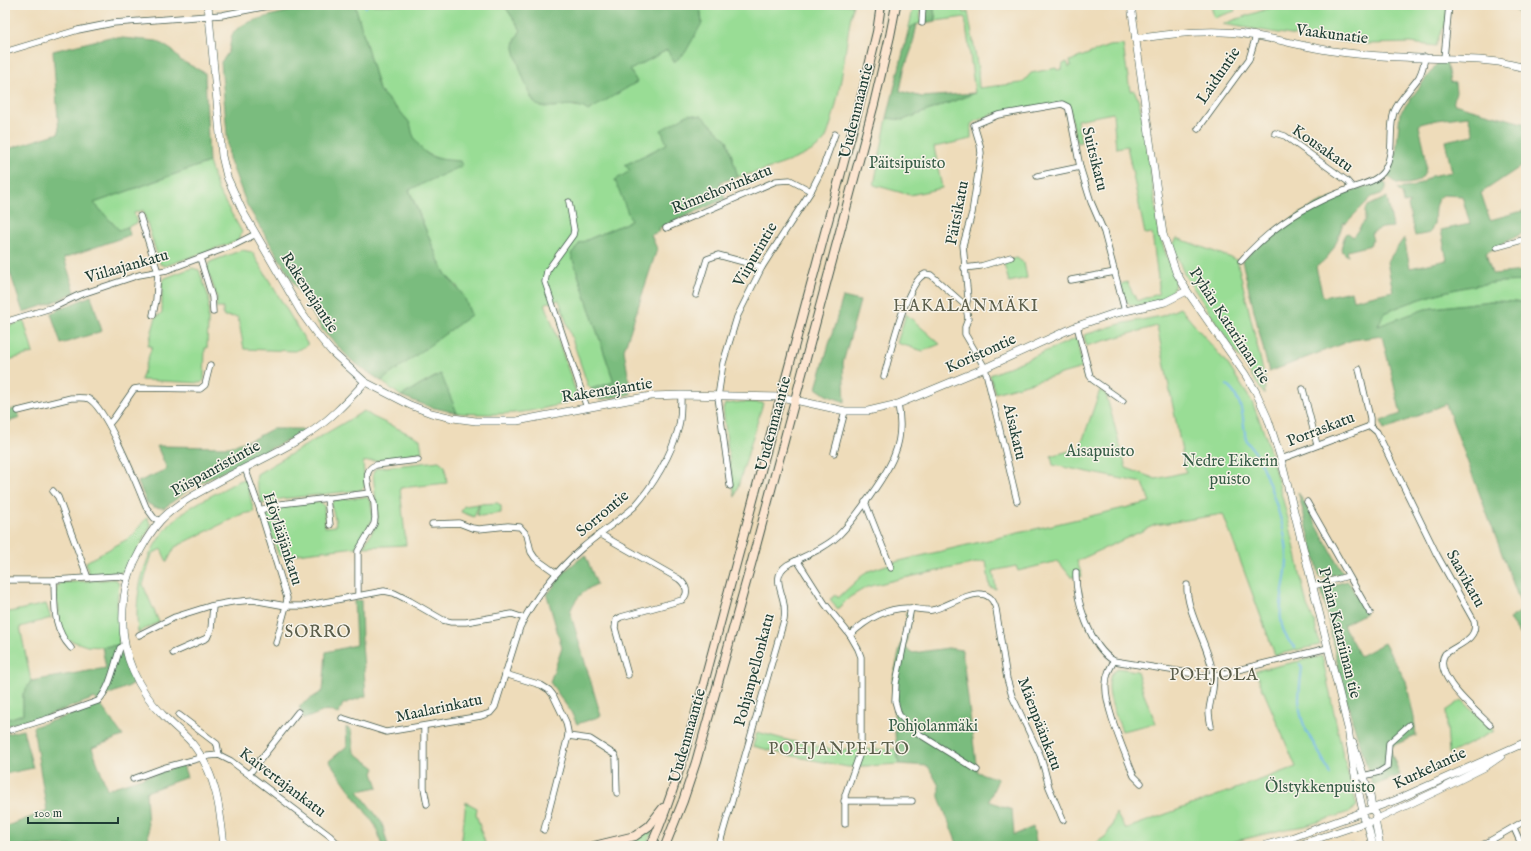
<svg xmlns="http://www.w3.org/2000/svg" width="1531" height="851" viewBox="0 0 1531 851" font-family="'IM FELL English',serif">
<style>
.green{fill:#99dd95;stroke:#5c8d64}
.forest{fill:#7abc7e;stroke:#4c7c59}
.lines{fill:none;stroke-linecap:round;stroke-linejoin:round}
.stream{stroke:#74b9ea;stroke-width:2}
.minor-casing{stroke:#3e5548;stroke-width:7}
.tertiary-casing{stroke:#3e5548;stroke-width:8}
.secondary-casing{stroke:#3e5548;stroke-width:10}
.minor{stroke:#fff;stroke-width:5.5}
.tertiary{stroke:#fff;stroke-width:7}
.secondary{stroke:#fce5d0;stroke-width:8}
.labels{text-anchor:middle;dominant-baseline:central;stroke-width:3;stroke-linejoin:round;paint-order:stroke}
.street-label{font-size:16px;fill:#1f3d34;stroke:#f7f3e8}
.park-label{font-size:16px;fill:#375d47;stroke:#f7f3e8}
.neighbourhood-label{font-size:17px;letter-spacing:1px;fill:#5b5e4b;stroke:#f7f3e8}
</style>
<rect width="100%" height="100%" fill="#f7f3e8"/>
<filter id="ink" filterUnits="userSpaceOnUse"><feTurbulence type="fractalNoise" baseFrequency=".025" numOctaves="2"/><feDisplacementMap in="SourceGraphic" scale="8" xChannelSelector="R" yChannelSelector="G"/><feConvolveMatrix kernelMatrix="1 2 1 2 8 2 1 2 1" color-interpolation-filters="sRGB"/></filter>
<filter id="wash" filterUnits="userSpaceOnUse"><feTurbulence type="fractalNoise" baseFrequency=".012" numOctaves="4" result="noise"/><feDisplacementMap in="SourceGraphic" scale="16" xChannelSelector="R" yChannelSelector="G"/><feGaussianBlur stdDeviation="0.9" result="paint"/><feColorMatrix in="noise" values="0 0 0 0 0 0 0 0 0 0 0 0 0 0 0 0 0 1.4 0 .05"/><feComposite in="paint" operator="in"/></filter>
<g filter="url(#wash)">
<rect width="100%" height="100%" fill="#eedcba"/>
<g class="green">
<path d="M355 5H504L521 30 515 41 514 49 531 98 553 107 569 105 585 108 637 82 630 70 667 50 702 23 700 5H853C845 44 843 84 831 123 829 129 827 138 823 142 807 159 761 171 738 177L727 140 702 116 667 144 625 165 631 171V221L580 243 571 254 614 382 591 389 588 386 559 300 545 303 576 392C575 395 573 398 571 400 567 404 559 405 554 406 518 415 493 415 457 413L440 374 401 396 381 381 471 314 457 286 447 276 440 264 409 189 441 159C427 156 418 148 412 134 411 130 411 126 409 122 400 110 388 101 379 90Z"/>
<path d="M914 5H920L921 23 911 27 906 40Z"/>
<path d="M933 5H962L964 13 968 12 978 69 979 88 1021 83 1025 80 1031 73 1056 68 1057 70 1062 69 1063 64 1067 62 1069 67 1071 66 1070 61 1109 46 1123 45 1130 91 1134 90 1139 101 1144 125 1159 233 1163 246 1175 279C1175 285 1173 292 1168 296 1161 301 1136 309 1129 304 1123 299 1123 291 1121 284L1127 282 1137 301 1158 294 1159 286 1152 233 1145 234 1127 146 1116 148 1113 113 1077 120 1081 142 1077 143 1069 105C1037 108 1000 107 971 124V139L934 147 942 188 910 195 874 185 887 118 903 120 975 93 965 17 936 21Z"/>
<path d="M1211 5H1233L1235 11 1214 18Z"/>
<path d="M1279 5H1447L1446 24 1439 36 1436 46 1410 43 1367 44 1316 39 1222 24Z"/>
<path d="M209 162 218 190 242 232 237 241 165 266 160 264 143 210 134 213 137 223 119 230 94 203Z"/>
<path d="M1177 238 1237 260 1266 383 1264 394 1184 274 1173 245Z"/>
<path d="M242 250 252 252 308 345 295 351 244 349 238 317 223 316V308H216L217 297 207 268 210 262Z"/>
<path d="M1017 258 1024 263 1027 278 1009 282 1003 261Z"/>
<path d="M192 268 199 270 209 298 207 348H205L204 380 201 383 141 380 152 346H148L156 317 162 313V282L165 278Z"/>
<path d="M1526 281V302L1491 301 1425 309 1378 327 1384 313C1418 298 1455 287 1492 283 1503 281 1515 282 1526 281Z"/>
<path d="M1180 308 1229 366 1252 402 1266 437 1290 526 1307 606 1314 621 1320 645 1275 655 1223 514 1155 525 1077 561 1082 576 1071 577 1058 561 1018 571 1016 566 993 571 996 589 990 587 986 561 899 579 867 587 850 597 838 609 830 599 836 595 838 598 866 572 895 562 1150 502 1143 483 1053 465 1051 456 1080 448 1100 390 1106 394 1126 468 1156 479 1186 472 1157 326 1086 346 1084 335 1120 324 1162 316Z"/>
<path d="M906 314 940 344 923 351 897 343Z"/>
<path d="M24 321 33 353 5 361V327Z"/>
<path d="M1077 338 1082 368 995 393 990 375Z"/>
<path d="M742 402 763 403 735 497 732 482 723 409 725 404Z"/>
<path d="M364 411 373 417 420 439 422 452 410 453 407 457 363 462 365 486 361 490 281 499 262 504 256 481 257 474Z"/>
<path d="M439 461 445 466 447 483 400 488 406 545 363 547 378 522 373 473 376 468Z"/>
<path d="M246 479 254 512 242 514 175 547 167 562 161 549 152 554 143 585 159 622 139 632H138C133 590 146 543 180 515 196 502 220 492 238 481Z"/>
<path d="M366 497 371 501 373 519 356 547 279 556 266 518 270 511 285 506 319 502 324 505 325 527 336 526C336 517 332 512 331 504L334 500Z"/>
<path d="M498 503 501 506V513L481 516 477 515 480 504Z"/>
<path d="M479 504 474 517 461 512 464 506Z"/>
<path d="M147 517 151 526 128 567 123 572 91 575 88 572 86 562 131 537Z"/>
<path d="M114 579 118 581 119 585 117 604 119 619V645L102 647 87 646 66 639 58 619 59 611 56 594 57 587 60 583Z"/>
<path d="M46 604 51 618 20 627 31 681 23 694V714L5 720V613Z"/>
<path d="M1322 656 1343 755 1357 806 1349 812 1305 826 1285 829 1216 846H1092L1106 836 1112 826 1116 813 1125 829 1296 767 1255 671Z"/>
<path d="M1117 668 1137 671 1145 697 1156 723 1122 731C1116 715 1099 682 1117 668Z"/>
<path d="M1462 700 1494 731 1449 754 1446 711Z"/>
<path d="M757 732 791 741 835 750 896 749 899 764 848 767 788 755 753 746Z"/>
<path d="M466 802 477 808 476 814 486 846H461Z"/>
<path d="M654 827 646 846H607L637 839Z"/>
</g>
<g class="forest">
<path d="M321 5H355L379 90C388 101 400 110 409 122 412 126 411 132 414 137 426 160 437 159 460 161L462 166 409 190 440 264 447 276 464 296 471 315 381 381 352 361 323 331 247 205 229 158 221 62C224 58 228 54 229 50 231 44 230 36 234 32 245 17 301 10 321 5Z"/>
<path d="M504 5H700L702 23 685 53 674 62 667 50 630 70 637 82 588 111C572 98 552 112 537 105 530 101 515 56 514 47 514 41 518 35 521 30Z"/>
<path d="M924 5H933L936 21 924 23Z"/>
<path d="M1510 5H1526V20Z"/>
<path d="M917 24 912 48 904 70 900 91 922 97 975 93 903 120 887 118 906 40 911 27Z"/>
<path d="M110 37 157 41 173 51 180 60 205 73 209 162 94 203 119 230 128 227 130 235 64 258 75 292 52 303 23 312 7 263H5V150L59 133 53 51Z"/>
<path d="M1439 61H1446L1450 82 1455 83 1456 93 1453 99 1454 104 1526 124V163L1481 193 1490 220 1526 210V231L1486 253 1492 274 1526 271V281C1515 282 1503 281 1492 283 1455 287 1419 298 1384 313L1378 326 1425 309 1491 301 1526 302V642L1509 619 1523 610 1446 404 1384 430 1381 421 1401 414 1382 336 1352 340 1269 372 1242 261C1261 242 1282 224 1305 211 1322 201 1341 195 1359 189 1367 186 1378 179 1386 184V189L1383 193 1372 197 1347 222 1343 223C1336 243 1334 254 1316 267L1323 297 1351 291 1353 300 1393 291 1387 262 1404 238 1410 268 1447 260 1441 230 1470 224 1462 196 1443 195 1438 199 1435 207 1434 224 1430 233 1415 236 1408 205 1410 204 1409 202 1404 203 1402 194 1397 189 1412 187 1423 182 1431 176 1452 172 1445 141 1474 135 1468 116 1436 120 1420 124 1419 126C1423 147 1439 185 1403 184 1397 184 1391 181 1388 176L1396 154 1400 113Z"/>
<path d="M689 114 702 116 727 140 738 177 720 182 725 199 659 228 660 231 651 235 657 249 624 350 631 394 599 400 591 389 614 382 571 254 580 243 631 221 615 180 630 171 625 165 667 144 661 130Z"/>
<path d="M1387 197 1393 227 1382 228 1371 233 1373 241H1371V245L1347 251 1348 255H1346L1341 250 1345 234 1348 233 1353 237 1365 220V210L1368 206Z"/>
<path d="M91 296 102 331 61 344 51 313Z"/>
<path d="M843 297 860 301 843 363 845 402 826 395 816 388Z"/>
<path d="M441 374 457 413 430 407 401 396Z"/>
<path d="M16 408 20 418 5 423V412Z"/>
<path d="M272 429H302L304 432 194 486 164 508 154 507 147 503 138 482 167 469 157 446 228 447 255 438Z"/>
<path d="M1298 492 1343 573 1320 578Z"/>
<path d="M585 555 597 584C584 590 575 598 570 612L601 716 577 724 571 712 550 682 562 648 547 595 567 569Z"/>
<path d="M1348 581 1366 613 1343 625 1360 656 1384 643 1406 681 1414 718 1416 736 1389 747 1400 775 1373 786 1344 693 1321 588Z"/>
<path d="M361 600 362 644 366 696 343 704 338 714 327 710 304 719 299 706 323 691 326 652 356 645 354 601Z"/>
<path d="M905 613 912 614 905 648 913 653 948 648 962 650 977 772 998 779 989 801 1012 810 1014 835 1033 827 1037 846H958L939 797V786L928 766 899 764 896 749 893 696V679L907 618Z"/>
<path d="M118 645 134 684 105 696 99 703 123 736 92 748 107 789 183 765 187 777 146 792 149 846H5V827L47 811 33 727 76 713 99 703 95 698 49 715 5 726V720L23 714V694L31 681 106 668 102 647Z"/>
<path d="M346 727 351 730 354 752 375 768 373 773 378 787 358 791 382 823 388 846H382L375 825 329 761 347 746Z"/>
<path d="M23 730 33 768 5 774V734Z"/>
</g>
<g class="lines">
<g class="stream">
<path d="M365 5 366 7"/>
<path d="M1227 385C1231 389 1235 394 1238 400 1244 411 1243 426 1246 438 1248 446 1256 451 1259 459 1270 485 1287 530 1287 558 1287 589 1268 622 1295 648"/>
<path d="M1300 664 1302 668C1299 691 1296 708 1306 730 1314 746 1324 758 1330 775"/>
<path d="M1351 844V846"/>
</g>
</g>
</g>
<g filter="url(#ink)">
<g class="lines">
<g class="minor-casing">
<g id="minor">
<path d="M922 23 923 5"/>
<path d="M5 52 78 30 113 23 222 15 274 5"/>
<path d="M1444 58 1449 5"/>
<path d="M1198 129 1249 59 1256 36"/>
<path d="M1275 133 1285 136 1347 181 1352 187"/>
<path d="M1037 176 1080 167"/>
<path d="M569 202 574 230 573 235 547 271 545 282 587 408"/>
<path d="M140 216 158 272 156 300 153 315"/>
<path d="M666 228 776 181 790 180 811 191"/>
<path d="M1497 247 1526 239"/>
<path d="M200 258 212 297 213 312"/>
<path d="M1241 261C1270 228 1306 205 1346 190 1359 185 1378 182 1385 169 1395 151 1388 131 1394 112 1399 99 1411 89 1419 77 1422 71 1424 64 1425 57"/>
<path d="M964 268 981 266 1011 257"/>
<path d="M1071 280 1115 272"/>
<path d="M696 295 707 259 718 255 762 267"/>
<path d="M966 306 968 298 963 245 972 213 981 153 980 145 974 125 998 115 1062 104 1068 107 1069 110 1080 167 1091 202 1104 232 1125 311"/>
<path d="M5 322 54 307 79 295 139 275 167 270 234 245 256 234"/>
<path d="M1077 326 1090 376 1093 380 1123 401"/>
<path d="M1359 369 1370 418V426"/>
<path d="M884 376C890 355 906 282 925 274L931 275 966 306 968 319 965 327V334L985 368 1017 501"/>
<path d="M1303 389 1317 445"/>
<path d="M18 411 71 398C76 398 83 397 89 399 107 409 137 485 146 507L154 518 160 521"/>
<path d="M109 424 114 418 134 389 140 388 200 389 205 385 210 365"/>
<path d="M1370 426 1377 432 1437 555 1474 621C1479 640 1456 645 1445 654 1431 675 1477 711 1490 725"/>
<path d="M834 453 845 411"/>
<path d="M1281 459 1370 426"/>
<path d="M245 468 260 510 287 598 286 606 276 643"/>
<path d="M730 486 718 397 723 363 737 317 762 267 811 191 823 167 835 134"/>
<path d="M53 491 58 497 88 578"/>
<path d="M327 498 330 525"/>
<path d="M865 502 891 568"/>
<path d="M1307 502 1370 613"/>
<path d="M260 510 280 504 370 493C368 483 363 469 376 465L418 460"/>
<path d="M432 524 459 523 472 528 479 529 508 526 520 527 527 535 531 552 535 558 556 573"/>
<path d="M600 534 679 579C686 585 690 593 682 600L621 617 616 620 615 628 628 675"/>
<path d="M797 560 825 604 850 635 858 649 861 657V744L860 753 845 795V824"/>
<path d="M1076 572C1075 599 1090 647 1114 661L1208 676 1221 674 1328 648"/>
<path d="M5 580H54L118 576 127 578"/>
<path d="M54 580C55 607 52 627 71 648"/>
<path d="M1187 585C1186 613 1209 645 1213 674 1216 686 1210 698 1209 711 1209 716 1210 721 1211 726"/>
<path d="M1313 586 1348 576"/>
<path d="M358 595V551L374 524 375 518 374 503 370 493"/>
<path d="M911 608 896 683 895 701 899 715 919 734 977 770"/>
<path d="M139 635 175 617 210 606 232 602 253 600 286 606H303L384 591 394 593 410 601 443 620 451 622H466L512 614 524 618"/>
<path d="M850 635C866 620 884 608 907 608 915 608 924 611 932 610 950 607 988 576 996 609L1007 679 1012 696 1040 755 1044 768 1049 787 1063 820"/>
<path d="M173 653 207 638 211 629 213 606"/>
<path d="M1114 661C1110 668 1106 675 1106 684 1104 705 1123 748 1131 769L1134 776 1141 783"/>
<path d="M505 674 541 685 549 690 553 695 566 722 568 732V736L544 830"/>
<path d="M179 715 217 744 219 755"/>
<path d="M342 718 386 732 481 716 490 713 495 707 520 627C533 599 557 570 581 549 598 534 617 522 634 507 653 486 672 454 679 426 681 416 681 406 681 395"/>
<path d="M424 727V788L427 804"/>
<path d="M11 730 50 718 98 701C111 687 114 665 120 648L125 645"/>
<path d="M568 736 590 739 615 755 616 758 617 793"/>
<path d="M249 774 298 712"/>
<path d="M1356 778 1379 772 1387 767 1389 743 1409 725"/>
<path d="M133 779 163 768 208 756 219 755 231 761 330 836 340 846"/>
<path d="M844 801H912"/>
<path d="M1514 828 1522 846"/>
<path d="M719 846 784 620C785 613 785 607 783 600 780 587 773 575 787 565 804 556 824 549 838 536 854 520 888 474 895 453 901 438 901 420 898 404"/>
<path d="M1481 846 1526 820"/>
</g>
</g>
<g class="tertiary-casing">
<g id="tertiary">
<path d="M208 5 222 156 227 177 243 212 301 312 316 333 331 351 365 382 410 405 431 413 453 418 476 421H517L628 400 651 396 681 395 781 397 845 411H868L898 404 985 368 1077 326 1112 314 1165 302 1187 291"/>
<path d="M1131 5 1163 234 1176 272 1187 291 1245 374 1256 392 1268 419 1281 459 1348 728 1354 770 1363 812V818L1367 822 1373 846"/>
<path d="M1135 39C1172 34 1212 28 1250 35 1278 39 1305 47 1333 51 1381 58 1431 58 1479 60L1499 62 1526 68"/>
<path d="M1353 743 1370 795 1372 809 1376 814 1375 820 1380 846"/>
<path d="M224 846C220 808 216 772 191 742 182 732 171 724 162 714 150 702 140 687 133 671 123 648 121 623 124 598 126 581 132 565 141 549 146 540 152 530 160 521 173 507 190 497 207 488 238 470 272 456 303 437 327 423 346 403 365 382"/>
<path d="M1262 846 1288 839 1396 800 1526 742"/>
<path d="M1296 846 1367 822H1371L1437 791 1485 767 1501 756"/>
</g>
</g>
<g class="secondary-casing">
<g id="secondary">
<path d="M594 846 635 836 649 826 663 808"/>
<path d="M651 846C674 794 689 738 704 683L864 87 877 32 881 5"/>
<path d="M665 846 683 801 696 762 752 561 874 104 890 36 896 5"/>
</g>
</g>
<use href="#minor" class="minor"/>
<use href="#tertiary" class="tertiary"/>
<use href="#secondary" class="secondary"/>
</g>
</g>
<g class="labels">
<g class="street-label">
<text transform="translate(1332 35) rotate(7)">Vaakunatie</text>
<text transform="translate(1219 76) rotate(-56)">Laiduntie</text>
<text transform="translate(857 111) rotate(-76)">Uudenmaantie</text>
<text transform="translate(1322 149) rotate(35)">Kousakatu</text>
<text transform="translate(1094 159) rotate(76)">Suitsikatu</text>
<text transform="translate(722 190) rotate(-22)">Rinnehovinkatu</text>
<text transform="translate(958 213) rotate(-79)">Päitsikatu</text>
<text transform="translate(756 255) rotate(-60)">Viipurintie</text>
<text transform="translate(127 267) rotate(-16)">Viilaajankatu</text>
<text transform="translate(309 293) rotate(57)">Rakentajantie</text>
<text transform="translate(1229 326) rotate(57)">Pyhän Katariinan tie</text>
<text transform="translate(981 354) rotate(-24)">Koristontie</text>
<text transform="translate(607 391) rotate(-9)">Rakentajantie</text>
<text transform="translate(774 424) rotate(-75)">Uudenmaantie</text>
<text transform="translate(1321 430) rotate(-21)">Porraskatu</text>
<text transform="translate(1014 432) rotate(77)">Aisakatu</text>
<text transform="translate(216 469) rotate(-29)">Piispanristintie</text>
<text transform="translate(603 514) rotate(-40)">Sorrontie</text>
<text transform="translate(282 539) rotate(72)">Höylääjänkatu</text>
<text transform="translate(1465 579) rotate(61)">Saavikatu</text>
<text transform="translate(1339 633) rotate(76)">Pyhän Katariinan tie</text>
<text transform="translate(755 670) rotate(-75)">Pohjanpellonkatu</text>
<text transform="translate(439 709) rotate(-12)">Maalarinkatu</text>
<text transform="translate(1039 724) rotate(69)">Mäenpäänkatu</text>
<text transform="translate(688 736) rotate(-74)">Uudenmaantie</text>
<text transform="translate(1430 769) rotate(-25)">Kurkelantie</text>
<text transform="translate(282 783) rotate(37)">Kaivertajankatu</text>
</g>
<g class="park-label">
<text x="907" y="164">Päitsipuisto</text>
<text x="1100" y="452">Aisapuisto</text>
<text x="1230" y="462">Nedre Eikerin<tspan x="1230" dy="18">puisto</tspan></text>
<text x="933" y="727">Pohjolanmäki</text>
<text x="1320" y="788">Ölstykkenpuisto</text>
</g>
<g class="neighbourhood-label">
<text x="966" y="306">HAKALANMÄKI</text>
<text x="318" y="632">SORRO</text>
<text x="1214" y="675">POHJOLA</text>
<text x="839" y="749">POHJANPELTO</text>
</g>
</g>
<rect width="1531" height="851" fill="none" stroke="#f7f3e8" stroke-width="20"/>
<path d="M28 817v6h90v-6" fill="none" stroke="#1f3d34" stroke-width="2"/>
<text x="34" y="817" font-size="12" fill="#1f3d34" stroke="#f7f3e8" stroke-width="3" paint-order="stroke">100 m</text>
</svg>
